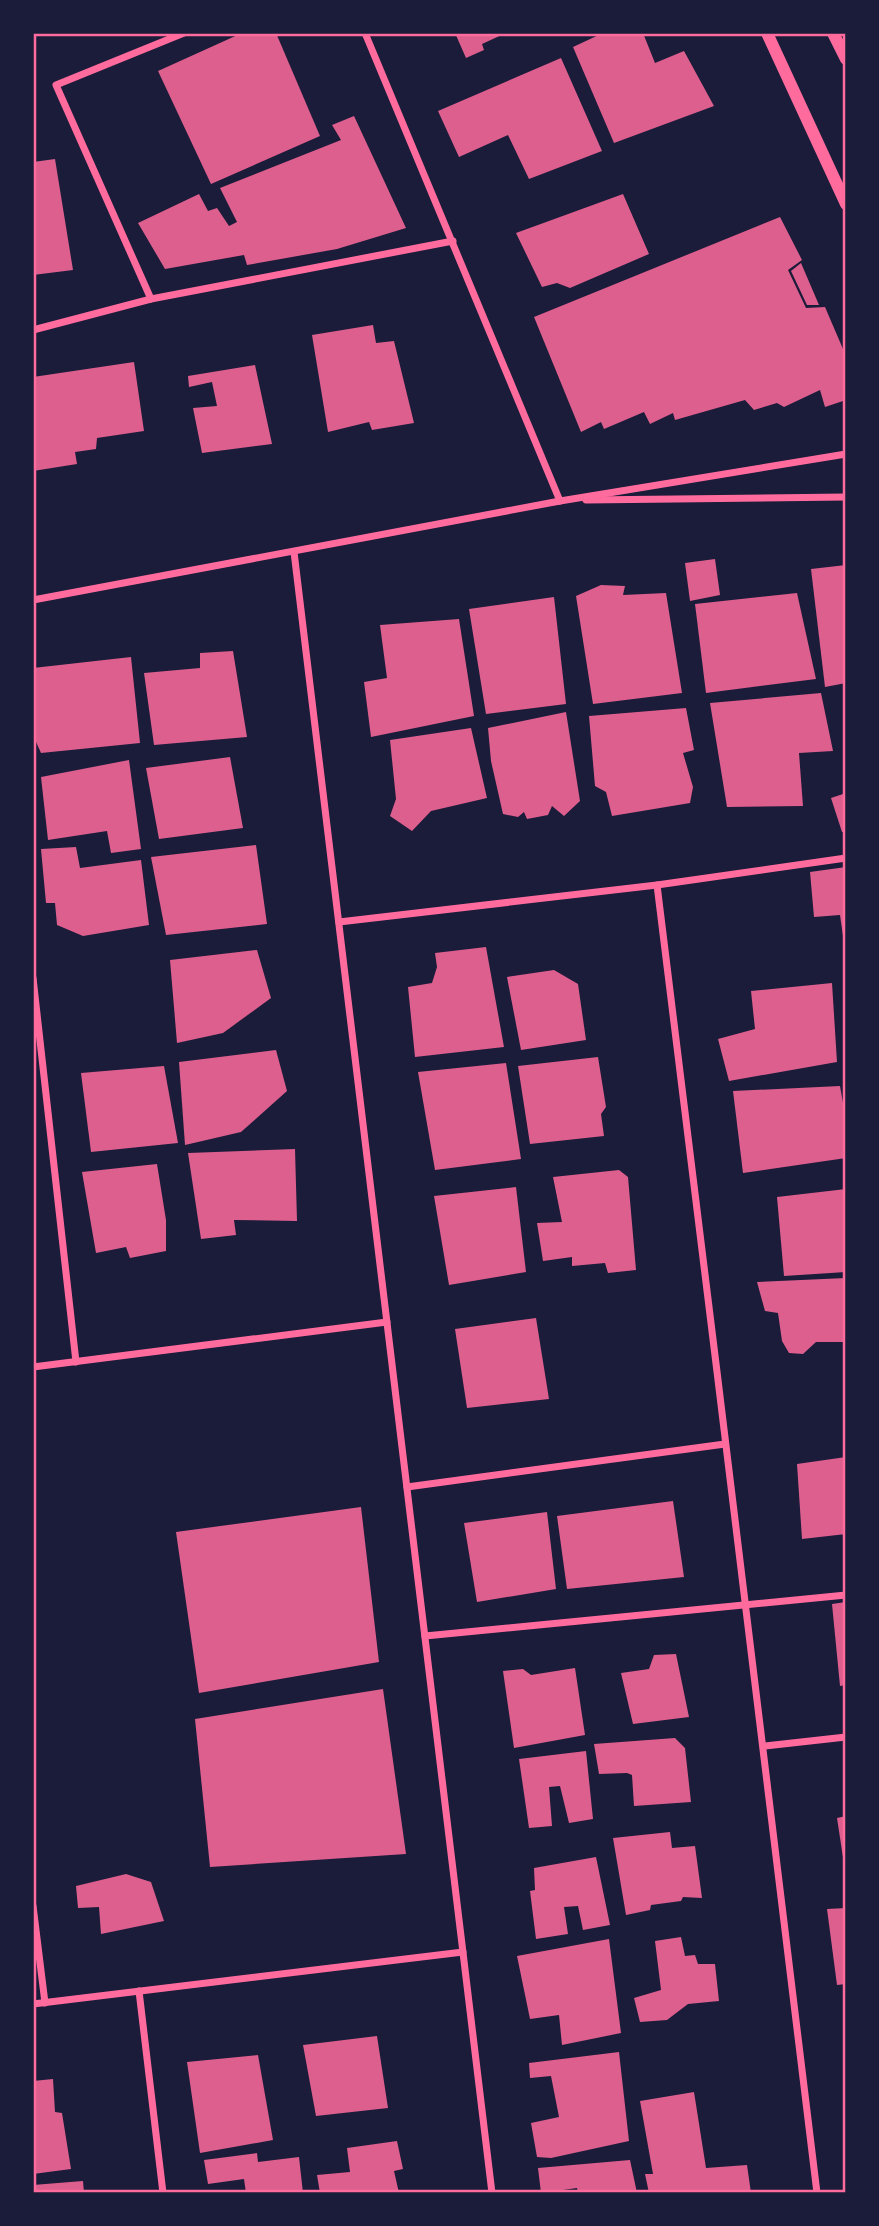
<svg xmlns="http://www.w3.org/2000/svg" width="879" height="2226" viewBox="0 0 879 2226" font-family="Quicksand,sans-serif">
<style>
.building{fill:#dd5f8e}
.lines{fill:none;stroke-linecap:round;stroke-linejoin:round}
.minor{stroke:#ff6b9d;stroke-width:7}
.tertiary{stroke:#ff6b9d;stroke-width:12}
.neatline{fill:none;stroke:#ff6b9d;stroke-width:2.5}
</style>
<rect width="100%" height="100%" fill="#1b1b3a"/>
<g class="building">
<path d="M242 33H276L320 136 211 184 158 71Z"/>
<path d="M455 33H506L482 44 484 50 466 58Z"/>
<path d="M603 33H643L655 63 684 51 714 106 614 143 573 47Z"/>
<path d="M561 58 602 151 529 179 508 135 459 157 438 111Z"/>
<path d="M354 116 406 228 337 249 247 265 244 255 165 269 138 223 199 194 208 211 217 208 229 226 237 222 220 188 341 140 332 125Z"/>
<path d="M55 159 73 270 33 275V162Z"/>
<path d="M623 194 649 254 570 288 557 283 542 287 516 233Z"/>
<path d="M780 217 802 260 788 270 806 308 825 307 846 356V400L825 407 820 390 784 407 777 403 754 410 745 400 675 420 673 413 650 424 644 412 604 429 601 422 581 432 534 317Z"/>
<path d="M801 263 819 305H807L791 271Z"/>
<path d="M373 325 376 343 394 341 414 423 372 430 369 422 328 432 312 335Z"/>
<path d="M134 362 144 431 97 438 96 449 75 452 77 464 33 471V377Z"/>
<path d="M255 365 272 444 202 453 193 408 217 406 212 382 189 387 188 376Z"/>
<path d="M715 559 720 595 690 601 685 563Z"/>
<path d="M846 565V683L825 687 811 569Z"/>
<path d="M601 585 625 586 623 595 666 593 682 693 593 704 576 596Z"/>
<path d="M797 593 816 679 706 693 695 604Z"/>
<path d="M554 597 566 704 486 714 469 609Z"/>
<path d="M459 619 474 716 371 737 364 682 387 678 380 625Z"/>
<path d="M233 651 247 737 154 745 144 673 200 668V653Z"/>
<path d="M131 657 140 743 41 753 33 735V668Z"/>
<path d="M821 693 833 751 799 753 803 806 727 807 710 703Z"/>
<path d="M686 708 694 750 683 753 693 787 690 803 612 816 606 792 595 786 589 716Z"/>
<path d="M566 712 580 801 564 816 552 806 548 815 527 819 524 812 518 817 503 814 491 761 488 728Z"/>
<path d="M471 728 487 798 431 811 412 831 390 816 396 799 390 740Z"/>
<path d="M230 757 243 828 159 839 146 768Z"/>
<path d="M129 760 141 849 111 853 107 831 48 840 41 777Z"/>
<path d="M846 793V832H842L831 798Z"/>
<path d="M256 845 267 924 166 935 151 857Z"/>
<path d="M76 847 80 868 141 860 149 925 83 936 57 925 55 903H46L41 849Z"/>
<path d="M846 867V943H844L840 915 814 917 810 872Z"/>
<path d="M486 947 504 1047 415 1057 408 987 432 983 437 967 435 953Z"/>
<path d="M257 950 271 998 223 1033 177 1043 170 960Z"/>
<path d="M554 970 578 984 586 1040 521 1050 507 977Z"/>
<path d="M832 983 837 1062 729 1081 718 1039 755 1029 751 991Z"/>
<path d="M276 1050 287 1091 241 1132 185 1145 179 1062Z"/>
<path d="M598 1057 606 1107 601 1114 604 1136 530 1144 518 1066Z"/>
<path d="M506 1063 521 1159 435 1170 418 1072Z"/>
<path d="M164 1066 178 1143 91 1152 81 1073Z"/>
<path d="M840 1086 846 1120V1158L743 1173 733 1091Z"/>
<path d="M295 1149 297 1221 234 1220 236 1235 201 1239 188 1153Z"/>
<path d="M157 1164 166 1220V1251L130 1258 126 1247 96 1253 82 1172Z"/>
<path d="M619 1170 628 1177 636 1270 608 1273 605 1263 572 1266V1257L543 1261 537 1223 562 1222 553 1177Z"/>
<path d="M516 1187 526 1272 449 1285 434 1196Z"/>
<path d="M846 1189V1272L784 1276 777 1197Z"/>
<path d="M846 1278V1342H816L803 1354 789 1353 782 1341 778 1313 765 1311 757 1282Z"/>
<path d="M536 1318 549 1399 467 1408 455 1329Z"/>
<path d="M846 1457V1534L802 1539 797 1464Z"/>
<path d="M673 1501 684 1577 567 1589 557 1516Z"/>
<path d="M361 1507 379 1662 199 1693 176 1532Z"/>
<path d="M547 1512 556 1589 477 1602 464 1523Z"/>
<path d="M846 1602V1685L840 1686 832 1604Z"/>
<path d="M676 1654 689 1717 633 1724 621 1673 649 1669 654 1655Z"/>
<path d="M575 1668 585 1735 514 1748 503 1671 523 1669 531 1675Z"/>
<path d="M383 1689 406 1854 210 1867 195 1719Z"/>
<path d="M675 1738 685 1748 691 1802 634 1806 632 1775 627 1773 599 1774 594 1744Z"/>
<path d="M586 1751 593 1819 569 1823 560 1786 549 1787 552 1826 529 1828 519 1759Z"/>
<path d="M846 1816V1864H844L837 1818Z"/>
<path d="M670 1832 672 1848 695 1846 702 1898 683 1897 681 1901 651 1905 650 1910 626 1915 613 1838Z"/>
<path d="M596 1857 610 1925 583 1930 578 1906 564 1907 568 1934 536 1939 530 1891 535 1890 534 1868Z"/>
<path d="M126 1874 151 1882 164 1921 101 1934 99 1907 78 1908 76 1886Z"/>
<path d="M846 1908V1984L837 1985 827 1909Z"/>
<path d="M681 1937 685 1956 695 1955 698 1964H715L719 2001 688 2004 667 2020 640 2022 634 1998 661 1990 655 1941Z"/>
<path d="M609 1939 621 2033 562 2045 559 2015 530 2019 517 1956Z"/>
<path d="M377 2036 388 2108 316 2116 303 2045Z"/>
<path d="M619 2052 629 2141 551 2158 537 2157 531 2123 559 2117 551 2076 530 2078 529 2063Z"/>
<path d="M258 2055 273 2140 200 2153 187 2062Z"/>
<path d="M53 2079 55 2112 62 2113 71 2169 33 2174V2081Z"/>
<path d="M694 2092 706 2168 747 2165 751 2193H649L645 2174H653L640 2101Z"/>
<path d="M397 2141 403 2169 394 2171 399 2193H320L317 2175 350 2172 347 2148Z"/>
<path d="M257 2153 258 2162 299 2157 303 2193H246L244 2179 208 2184 204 2160Z"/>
<path d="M630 2160 637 2193H578L577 2188 541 2193 538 2168Z"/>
<path d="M83 2181 84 2193H33V2185Z"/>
</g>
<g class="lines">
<g class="minor">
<path d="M365 33 560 501"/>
<path d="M151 299 56 85 184 33"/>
<path d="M33 330 151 299 453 241"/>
<path d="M586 500 846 497"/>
<path d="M294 552 492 2193"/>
<path d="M33 600 560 501 846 454"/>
<path d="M657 885C710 1321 766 1757 817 2193"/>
<path d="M339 922 657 885 846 858"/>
<path d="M33 978 76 1362"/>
<path d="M33 1367 387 1322"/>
<path d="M407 1487 725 1444"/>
<path d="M425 1636 846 1595"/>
<path d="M765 1746 846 1737"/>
<path d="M33 1906 45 2003"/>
<path d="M139 1991 163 2193"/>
<path d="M33 2004 463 1952"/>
</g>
<g class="tertiary">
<path d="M767 33 846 204"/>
<path d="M833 33 846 59"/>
</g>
</g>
<rect width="879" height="2226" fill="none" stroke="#1b1b3a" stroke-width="70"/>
<rect x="35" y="35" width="809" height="2156" class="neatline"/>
</svg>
